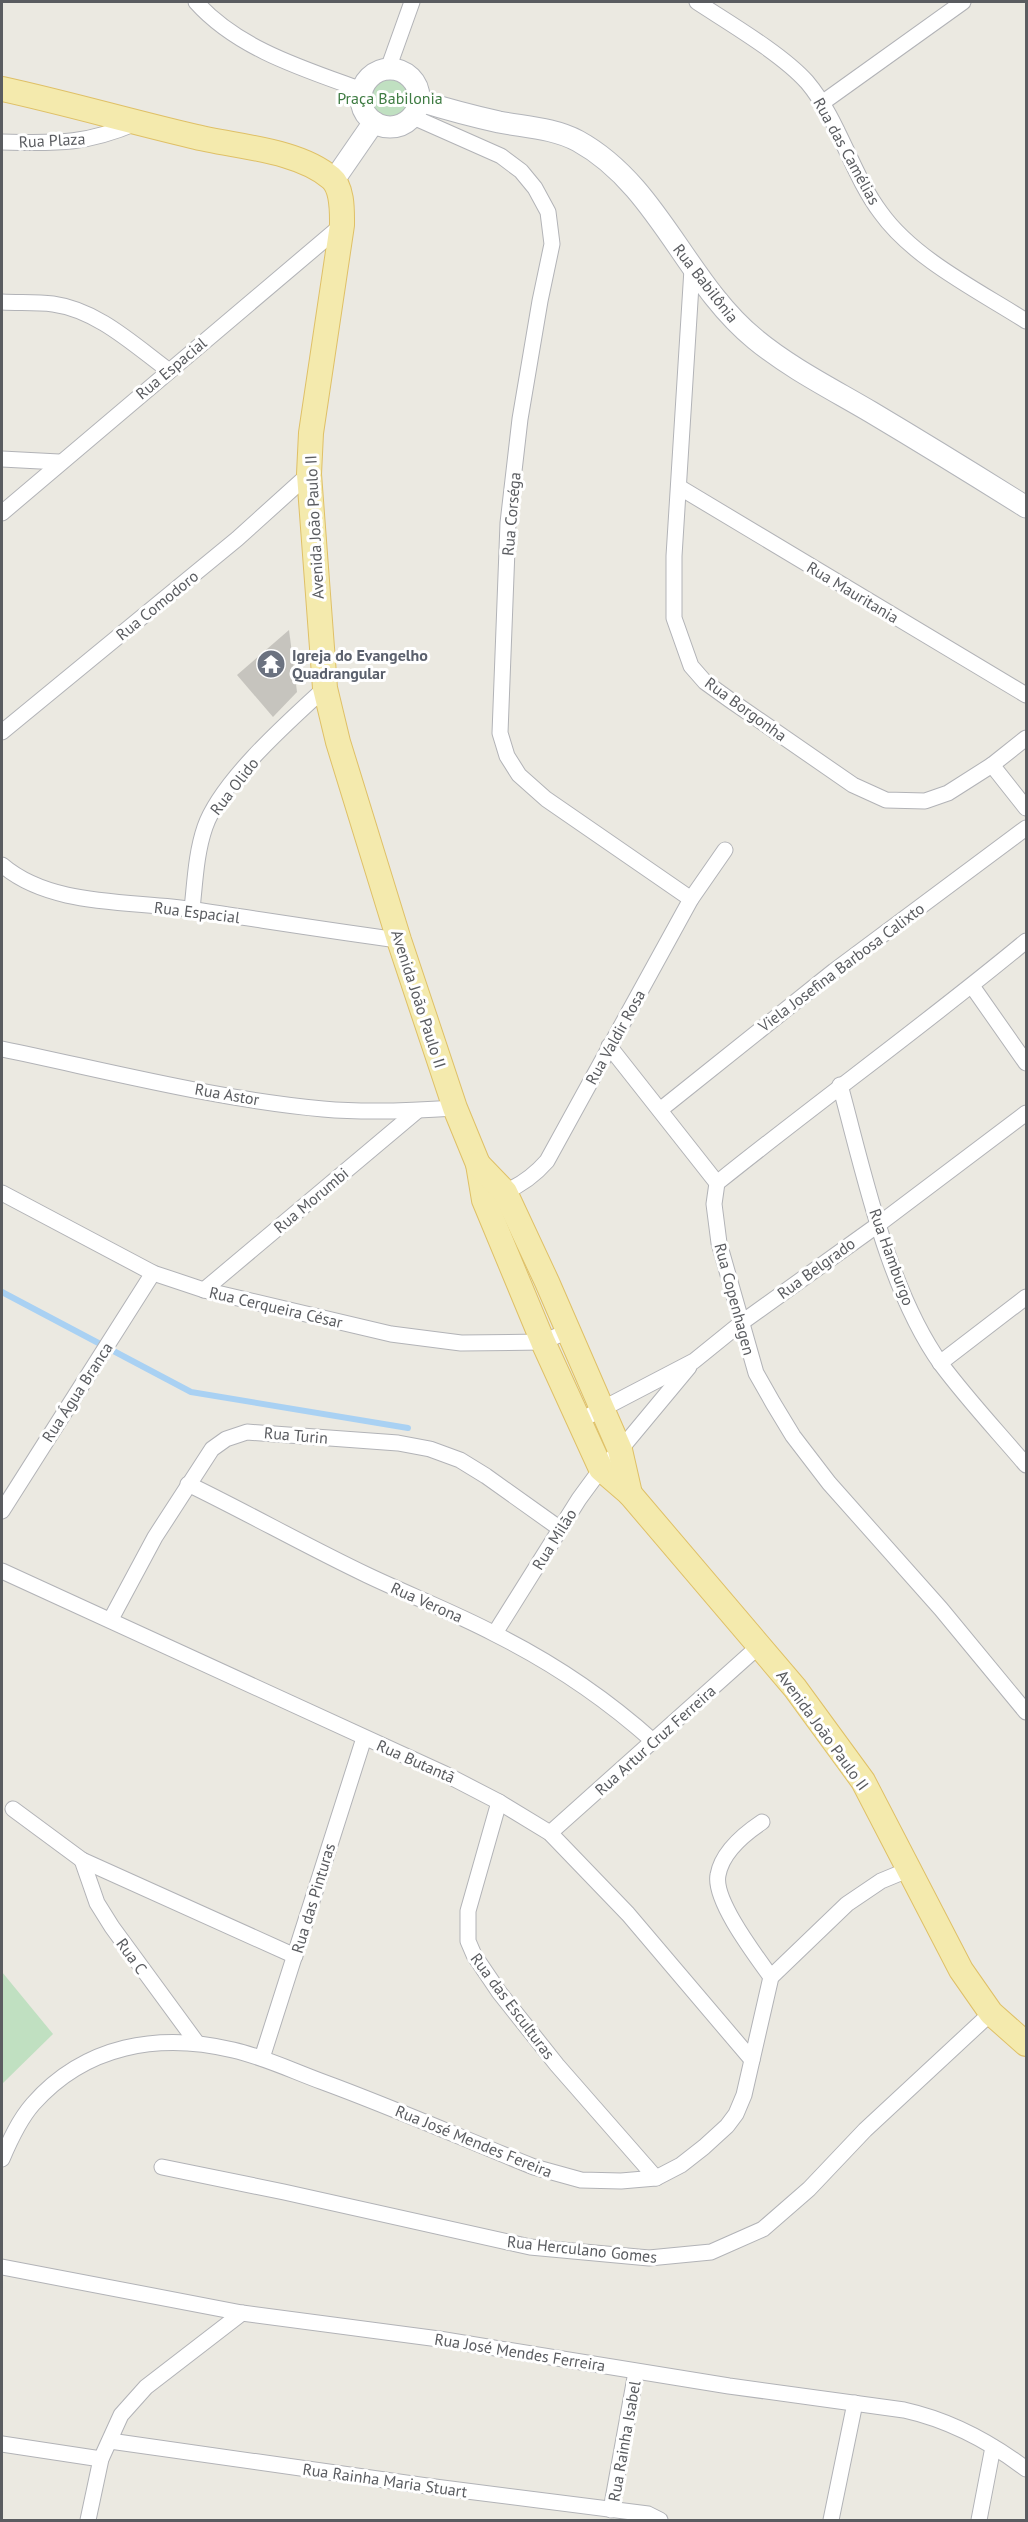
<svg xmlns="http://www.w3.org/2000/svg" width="1028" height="2522" viewBox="0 0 1028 2522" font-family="'PT Sans',sans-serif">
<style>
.green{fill:#c0e0c1}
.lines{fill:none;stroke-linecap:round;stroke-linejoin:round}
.stream{stroke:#a9d1f3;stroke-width:6}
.building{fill:#c6c4be}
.street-casing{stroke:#b2b3b7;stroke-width:17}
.secondary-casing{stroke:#b3b5ba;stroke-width:23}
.primary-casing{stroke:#dfc067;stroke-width:26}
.street{stroke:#fff;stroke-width:15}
.secondary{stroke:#fff;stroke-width:21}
.primary{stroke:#f4eaad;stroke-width:24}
.labels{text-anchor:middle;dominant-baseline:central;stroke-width:6;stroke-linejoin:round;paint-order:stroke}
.park-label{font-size:16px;fill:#3e7b42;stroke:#fff}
.street-label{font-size:16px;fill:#5a5c60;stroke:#fff}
.worship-label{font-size:16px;font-weight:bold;fill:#5b616d;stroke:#fff;text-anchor:start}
</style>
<rect width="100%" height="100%" fill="#ebe9e1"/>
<g class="green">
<circle cx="390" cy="98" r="29"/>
<path d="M2 1972 53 2034 2 2084Z"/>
</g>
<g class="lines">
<path class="stream" d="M2 1292 191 1392 408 1428"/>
</g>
<path class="building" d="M289 630 297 692 273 717 237 675Z"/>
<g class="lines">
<g class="street-casing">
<g id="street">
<path d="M196 2C238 49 304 69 362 90"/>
<path d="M697 2C729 23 782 54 807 82 839 120 851 173 881 213 914 259 979 291 1026 321"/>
<path d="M388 69 412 2"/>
<path d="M822 103 963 2"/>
<path d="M413 117 501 156 521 171 535 188 548 212 552 244 540 301 520 419 508 523 500 733 507 756 519 775 546 799 691 899"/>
<path d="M2 142C56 143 84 145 136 123"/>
<path d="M692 269 674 556V618L691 666 705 682 730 700 853 785 886 800 925 801 948 793 992 765 1026 738"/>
<path d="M2 302C18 303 36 302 53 304 97 310 133 344 168 370"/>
<path d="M2 459 59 462"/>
<path d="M679 487 1026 695"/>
<path d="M2 513 342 225"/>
<path d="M2 732 237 539 309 474"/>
<path d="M992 765 1026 808"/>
<path d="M2 865C52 908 133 900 195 910 263 920 331 931 399 940"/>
<path d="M192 909C195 882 196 853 205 827 221 781 289 721 325 688"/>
<path d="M1026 941C926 1024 819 1101 717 1183L714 1204 719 1243 756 1373 773 1403 793 1436 829 1483 941 1609 1026 1712"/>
<path d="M972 986 1026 1063"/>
<path d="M609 1046 717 1183"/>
<path d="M2 1049C108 1071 215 1099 323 1109 367 1113 412 1111 455 1108"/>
<path d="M840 1085C864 1173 888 1290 941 1364 967 1399 998 1432 1026 1465"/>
<path d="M660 1110 834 971 1026 828"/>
<path d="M2 1193 153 1273 204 1290 391 1334 461 1343 543 1342 568 1331"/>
<path d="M497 1195C517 1188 533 1177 547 1161L691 899 725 850"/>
<path d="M204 1290 417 1111"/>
<path d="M940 1363 1026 1297"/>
<path d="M579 1421 694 1361 741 1323 879 1224 1026 1113"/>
<path d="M188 1484C248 1513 306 1546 367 1575 409 1595 453 1612 495 1634 553 1663 605 1698 653 1741"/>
<path d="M2 1511 153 1273"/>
<path d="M2 1571 445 1774 499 1802 550 1833 628 1914 752 2060"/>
<path d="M111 1619 155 1537 212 1449 226 1439 247 1432 398 1443 430 1449 460 1460 486 1476 559 1528"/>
<path d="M495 1633 579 1499 601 1469 620 1450 689 1367"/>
<path d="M499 1802 468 1911V1941L474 1955 499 1992 557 2065 656 2178"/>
<path d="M13 1809 82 1860 295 1956"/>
<path d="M762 1822C744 1834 722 1852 718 1875 713 1900 756 1956 771 1977"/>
<path d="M550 1833 759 1646"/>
<path d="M82 1860 97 1903 112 1927 197 2043"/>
<path d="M262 2058 364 1738"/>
<path d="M2 2159C10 2140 19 2120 33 2104 85 2045 159 2032 233 2050 264 2057 293 2071 323 2082 394 2108 464 2139 534 2167L581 2180 621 2181 656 2178 681 2165 704 2147 727 2126 736 2114 744 2095 771 1977 847 1904 881 1881 910 1869"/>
<path d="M162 2167 284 2192 530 2247 649 2258 711 2252 763 2229 809 2189 865 2130 991 2013"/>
<path d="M2 2267 242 2313 439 2339 729 2386 904 2410C949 2420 989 2441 1026 2469"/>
<path d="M110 2441 427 2486 648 2514 660 2520"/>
<path d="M2 2444 101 2459"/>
<path d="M611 2510 636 2372"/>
<path d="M88 2520 101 2459 121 2415 146 2387 242 2313"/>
<path d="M831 2520 855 2403"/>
<path d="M979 2520 993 2447"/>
</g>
</g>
<g class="secondary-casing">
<g id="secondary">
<circle cx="390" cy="98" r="29"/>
<path d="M420 101C446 109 472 116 499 122 525 127 554 128 578 141 658 185 686 283 755 339 790 368 832 389 871 412 923 443 975 475 1026 507"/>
<path d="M334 180 374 122"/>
</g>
</g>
<g class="primary-casing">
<g id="primary">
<path d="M2 89C66 103 128 121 192 136 235 147 297 149 331 178 343 188 342 211 342 225L311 433 309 474 325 688 338 742 399 940 455 1108 478 1164 484 1200 543 1342 601 1469 630 1494 795 1688 863 1781 961 1970 991 2013 1026 2044"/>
<path d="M478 1164 505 1192 547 1282 620 1450 630 1494"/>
</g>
</g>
<use href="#street" class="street"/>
<use href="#secondary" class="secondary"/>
<use href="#primary" class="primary"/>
</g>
<defs>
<g id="temple-disc" transform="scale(1.5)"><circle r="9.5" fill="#6b7280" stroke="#fff"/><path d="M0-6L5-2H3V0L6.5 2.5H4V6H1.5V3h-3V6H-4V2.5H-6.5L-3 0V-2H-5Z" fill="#fff"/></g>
</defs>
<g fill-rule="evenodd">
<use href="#temple-disc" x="271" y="664"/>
</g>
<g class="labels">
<g class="park-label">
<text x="390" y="98">Praça Babilonia</text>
</g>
<g class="street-label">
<text transform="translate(52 140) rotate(-3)">Rua Plaza</text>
<text transform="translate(847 151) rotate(61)">Rua das Camélias</text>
<text transform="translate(706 283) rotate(52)">Rua Babilônia</text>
<text transform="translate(171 368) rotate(-40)">Rua Espacial</text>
<text transform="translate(511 514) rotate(-85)">Rua Corséga</text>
<text transform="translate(314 527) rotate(-93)">Avenida João Paulo II</text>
<text transform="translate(853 592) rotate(31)">Rua Mauritania</text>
<text transform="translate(157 605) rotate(-39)">Rua Comodoro</text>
<text transform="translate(746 709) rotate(36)">Rua Borgonha</text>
<text transform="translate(234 786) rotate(-52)">Rua Olido</text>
<text transform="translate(197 912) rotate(7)">Rua Espacial</text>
<text transform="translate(841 967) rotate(-37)">Viela Josefina Barbosa Calixto</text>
<text transform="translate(419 999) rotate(72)">Avenida João Paulo II</text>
<text transform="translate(615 1037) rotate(-61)">Rua Valdir Rosa</text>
<text transform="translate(227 1094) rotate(10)">Rua Astor</text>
<text transform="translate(311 1200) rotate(-40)">Rua Morumbi</text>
<text transform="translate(892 1257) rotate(70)">Rua Hamburgo</text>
<text transform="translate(816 1268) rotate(-36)">Rua Belgrado</text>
<text transform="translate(735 1299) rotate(75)">Rua Copenhagen</text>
<text transform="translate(276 1307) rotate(13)">Rua Cerqueira César</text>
<text transform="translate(77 1392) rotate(-57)">Rua Água Branca</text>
<text transform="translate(296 1435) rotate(5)">Rua Turin</text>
<text transform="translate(554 1539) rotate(-58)">Rua Milão</text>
<text transform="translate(427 1602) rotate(24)">Rua Verona</text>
<text transform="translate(823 1730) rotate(54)">Avenida João Paulo II</text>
<text transform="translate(655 1740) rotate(-42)">Rua Artur Cruz Ferreira</text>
<text transform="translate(416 1761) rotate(24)">Rua Butantã</text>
<text transform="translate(313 1898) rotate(-73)">Rua das Pinturas</text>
<text transform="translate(132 1956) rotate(54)">Rua C</text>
<text transform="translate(513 2006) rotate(53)">Rua das Esculturas</text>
<text transform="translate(474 2141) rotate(22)">Rua José Mendes Fereira</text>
<text transform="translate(582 2249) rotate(6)">Rua Herculano Gomes</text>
<text transform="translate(520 2352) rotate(9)">Rua José Mendes Ferreira</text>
<text transform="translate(624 2441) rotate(-80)">Rua Rainha Isabel</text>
<text transform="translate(385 2480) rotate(8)">Rua Rainha Maria Stuart</text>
</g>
<g class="worship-label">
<text x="292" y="655">Igreja do Evangelho<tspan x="292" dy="18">Quadrangular</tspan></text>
</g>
</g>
<rect width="1028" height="2522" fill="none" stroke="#5a5c60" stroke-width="6"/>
</svg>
